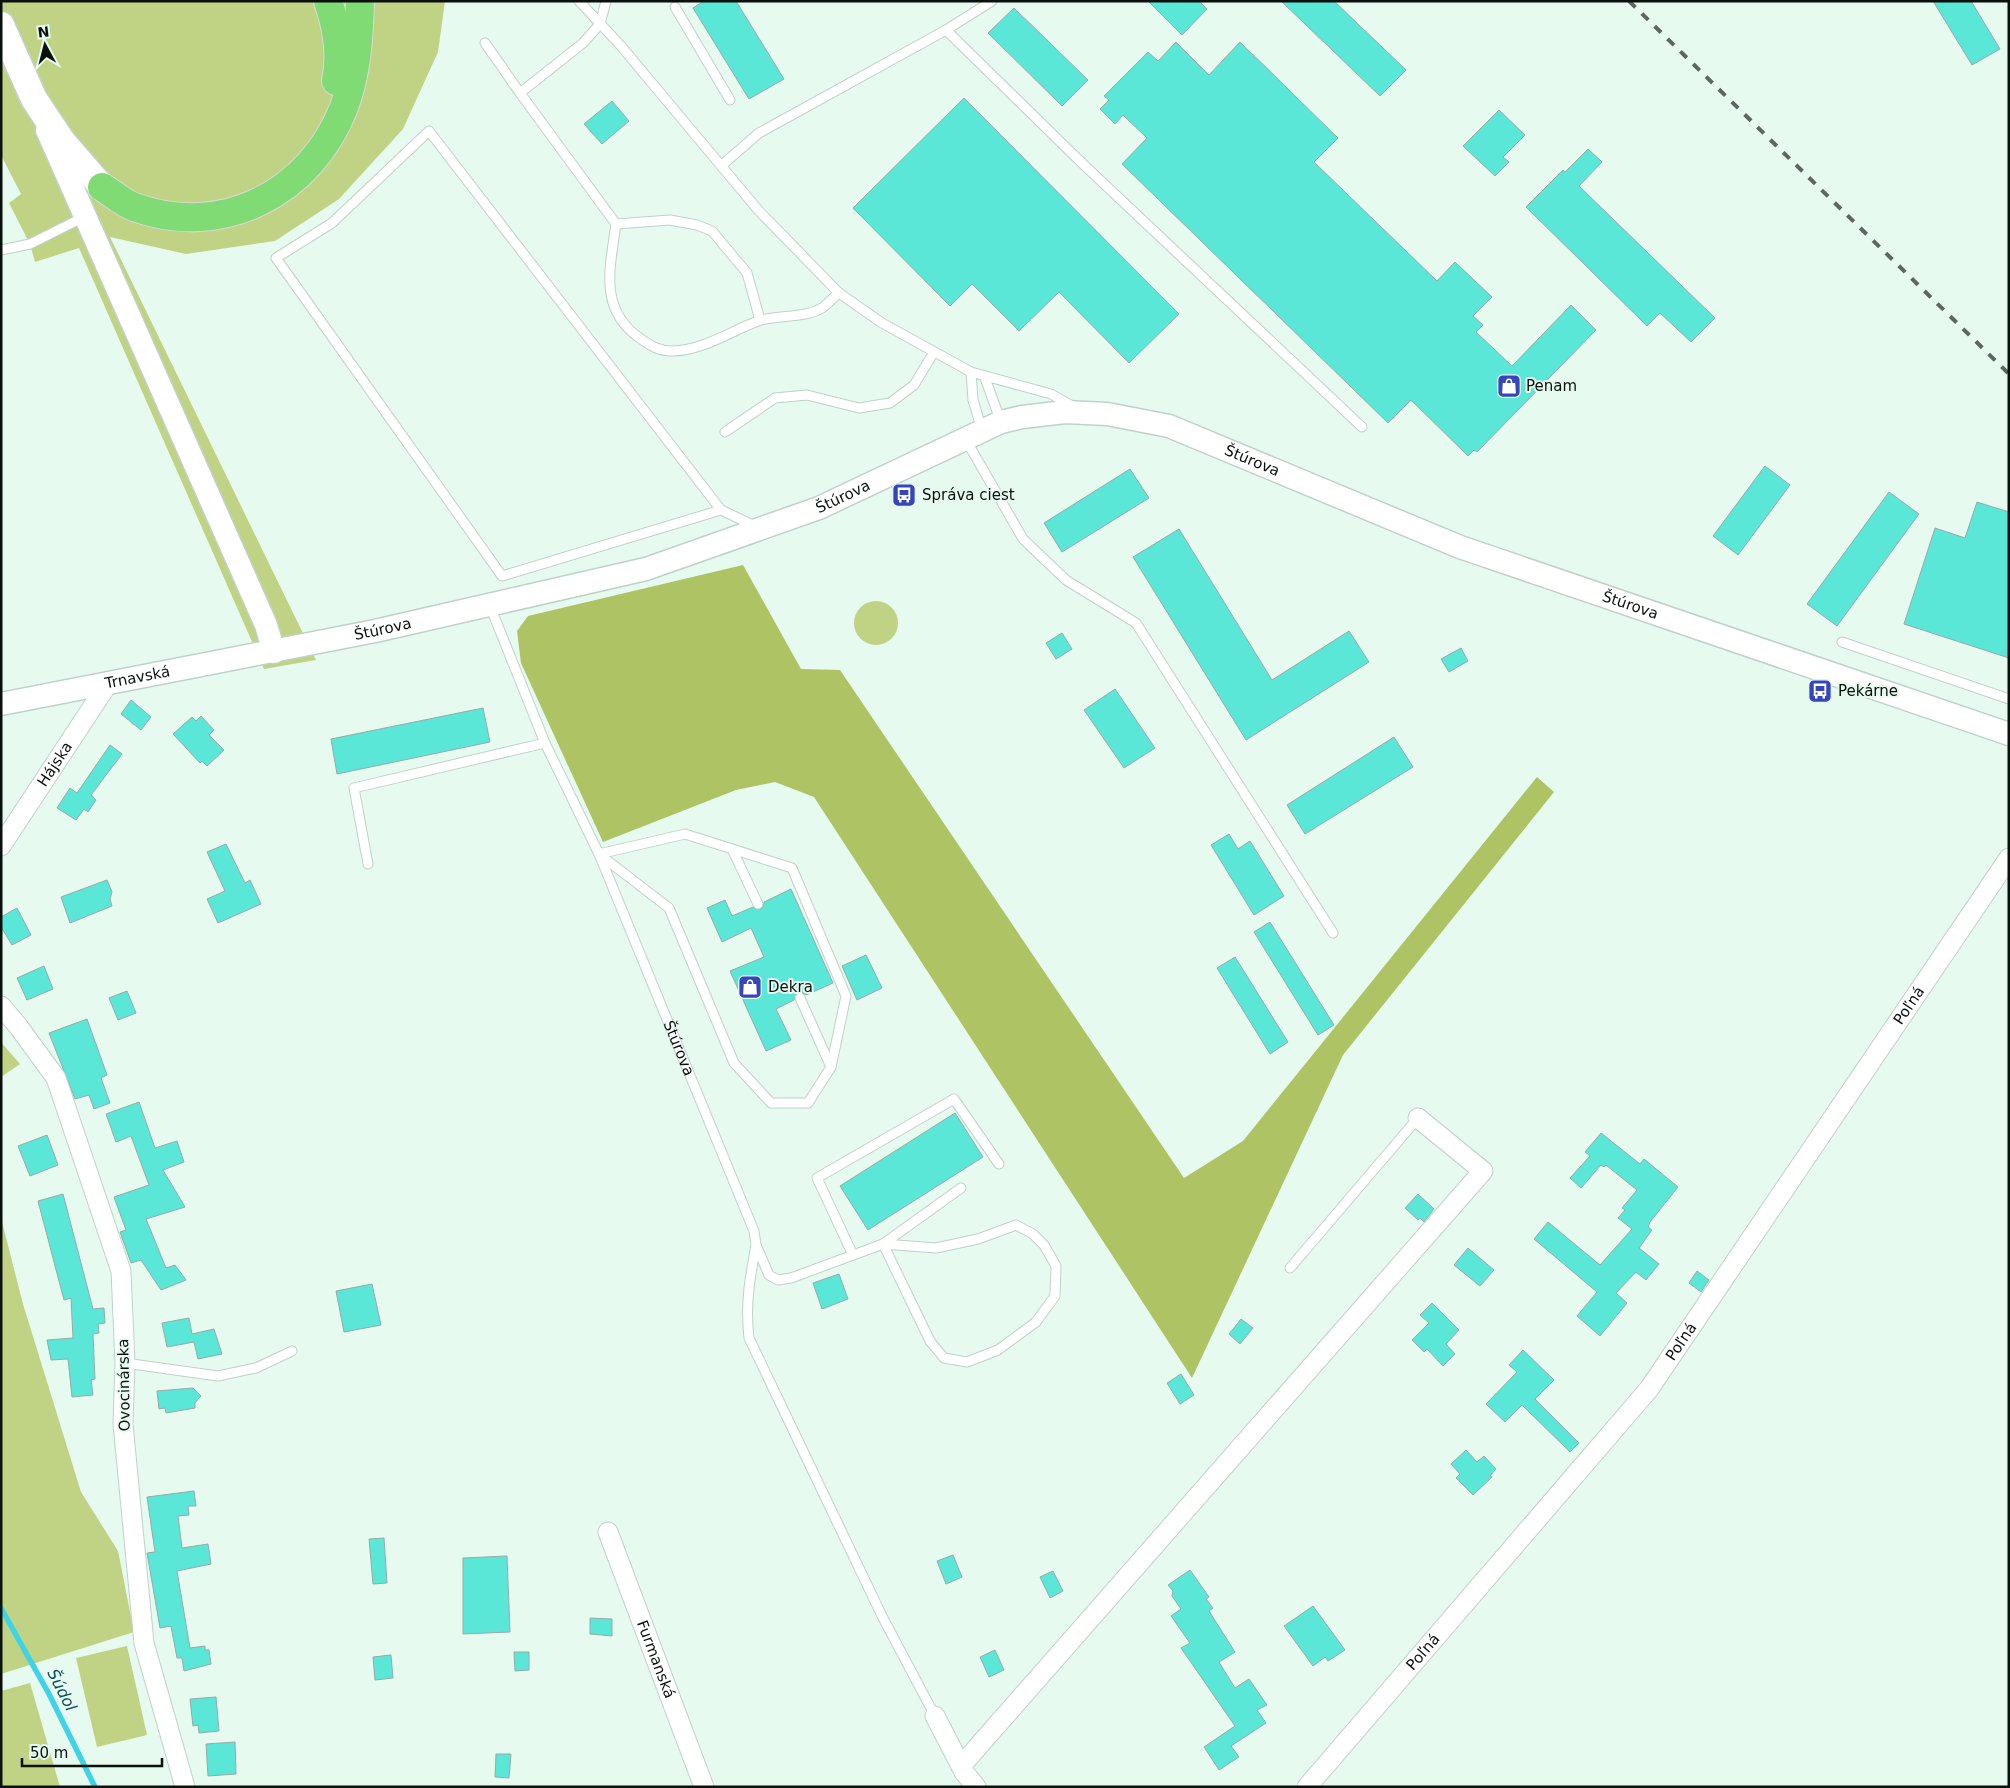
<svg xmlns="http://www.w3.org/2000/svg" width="2010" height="1788" viewBox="0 0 2010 1788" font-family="'DejaVu Sans',sans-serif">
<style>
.green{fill:#c0d385}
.forest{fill:#aec364}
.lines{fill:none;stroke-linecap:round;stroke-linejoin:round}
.stream{stroke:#3ed4e5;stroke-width:5.5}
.building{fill:#5ae7d7;stroke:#96aba8}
.service-casing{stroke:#bfd2c8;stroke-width:11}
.minor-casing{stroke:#bfd2c8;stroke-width:21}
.tertiary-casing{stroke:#bfd2c8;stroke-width:25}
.secondary-casing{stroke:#bfd2c8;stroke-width:29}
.motorway-casing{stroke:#d8d9d8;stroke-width:30}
.service{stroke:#fff;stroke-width:9}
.minor{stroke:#fff;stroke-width:19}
.tertiary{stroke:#fff;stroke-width:22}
.secondary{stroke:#fff;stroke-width:26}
.motorway{stroke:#80db74;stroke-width:28}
.rail{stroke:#5b6760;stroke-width:4;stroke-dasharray:9 9;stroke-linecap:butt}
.labels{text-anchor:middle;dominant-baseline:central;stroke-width:4;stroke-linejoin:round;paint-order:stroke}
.poi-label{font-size:15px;fill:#0a110d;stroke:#e7faf0;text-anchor:start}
.street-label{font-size:15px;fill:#0a110d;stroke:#e7faf0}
.water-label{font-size:16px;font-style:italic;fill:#0b4c53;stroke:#e7faf0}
</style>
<rect width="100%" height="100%" fill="#e7faf0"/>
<g class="green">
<path d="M1 1H445L438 52 403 129 339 199 275 241 186 254 110 237 316 660 264 669 79 248 35 262 30 244 9 203 21 194 1 155Z"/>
<circle cx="876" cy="623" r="22"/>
<path d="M1 1042 20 1064 1 1077Z"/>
<path d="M1 1218 23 1304 81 1492 118 1551 134 1632 1 1674Z"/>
<path d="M127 1646 147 1735 97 1747 76 1658Z"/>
<path d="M30 1683 60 1787H1V1691Z"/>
</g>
<path class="forest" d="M743 565 801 669 840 670 1184 1178 1243 1141 1537 777 1554 792 1343 1055 1192 1378 814 797 775 782 736 790 603 842 521 663 517 631 528 616Z"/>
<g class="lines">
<path class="stream" d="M1 1608 49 1694 95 1787"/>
</g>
<g class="building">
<path d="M704 1H736L784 79 749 99 693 8Z"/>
<path d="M1148 1H1199L1207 9 1182 35Z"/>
<path d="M1281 1H1334L1406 70 1380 96Z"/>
<path d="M1933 1H1971L2000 49 1972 65Z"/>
<path d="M1014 8 1088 80 1062 106 988 33Z"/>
<path d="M1176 42 1209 75 1240 42 1338 138 1314 162 1437 281 1455 262 1492 297 1473 316 1483 325 1476 332 1512 366 1571 305 1596 330 1477 452 1474 450 1468 456 1411 400 1388 423 1122 164 1147 138 1123 115 1115 124 1100 109 1109 100 1104 96 1148 52 1158 61Z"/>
<path d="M964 98 1179 314 1129 363 1059 292 1019 331 972 284 950 306 853 208Z"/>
<path d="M612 101 629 121 602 144 584 124Z"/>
<path d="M1499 110 1525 135 1503 157 1509 162 1495 176 1463 146Z"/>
<path d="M1588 149 1602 162 1579 186 1715 318 1691 342 1660 313 1647 326 1526 207 1563 170 1565 172Z"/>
<path d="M1765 466 1790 485 1738 555 1713 536Z"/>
<path d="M1130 469 1149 498 1062 552 1044 523Z"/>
<path d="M1889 492 1919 514 1837 626 1807 604Z"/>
<path d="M1977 502 2009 512V658L1904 624 1935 528 1965 538Z"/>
<path d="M1179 529 1272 680 1349 631 1369 662 1246 740 1133 557Z"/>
<path d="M1062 633 1072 649 1056 659 1046 643Z"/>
<path d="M1461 648 1468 661 1449 672 1441 659Z"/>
<path d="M1115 689 1155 748 1124 768 1084 710Z"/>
<path d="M131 700 151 717 141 730 121 714Z"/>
<path d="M483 708 490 742 337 774 331 739Z"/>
<path d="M201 716 214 730 209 735 224 750 207 766 202 761 200 763 173 734 192 717 196 721Z"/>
<path d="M1394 737 1413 767 1305 834 1287 805Z"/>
<path d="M110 745 122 754 91 795 96 800 88 812 84 809 76 820 57 808 70 788 77 793Z"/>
<path d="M1229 834 1238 849 1250 841 1284 896 1254 915 1211 845Z"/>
<path d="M226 844 245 883 250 880 261 904 218 923 207 899 225 891 207 852Z"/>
<path d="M107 880 112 892 110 899 112 906 70 923 61 897Z"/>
<path d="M791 889 833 983 806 995 801 992 797 993 794 1000 776 1009 791 1040 766 1051 730 971 764 957 751 928 722 942 707 908 725 900 732 916 753 907 760 910 763 907 764 902Z"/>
<path d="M17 908 31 935 12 945 1 927V917Z"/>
<path d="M1270 922 1334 1025 1318 1035 1254 932Z"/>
<path d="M866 955 882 988 857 1000 842 966Z"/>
<path d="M1235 957 1288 1042 1270 1054 1217 968Z"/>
<path d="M44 966 53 989 27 1000 17 978Z"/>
<path d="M127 991 136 1013 118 1020 109 998Z"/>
<path d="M87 1019 107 1075 101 1078 110 1103 94 1109 89 1095 75 1099 49 1033Z"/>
<path d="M139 1102 155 1148 177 1141 184 1162 163 1170 185 1207 146 1219 166 1268 175 1265 186 1280 161 1290 141 1260 131 1263 120 1232 126 1230 114 1197 149 1185 131 1136 116 1142 106 1114Z"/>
<path d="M955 1113 983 1157 868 1230 840 1186Z"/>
<path d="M1601 1133 1640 1164 1644 1159 1678 1187 1650 1222 1648 1227 1652 1230 1639 1248 1659 1264 1646 1280 1636 1272 1616 1293 1627 1303 1600 1336 1577 1316 1597 1292 1534 1239 1548 1222 1600 1265 1632 1229 1618 1218 1625 1210 1622 1208 1637 1190 1606 1165 1604 1167 1601 1165 1581 1188 1570 1178 1590 1156 1585 1152Z"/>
<path d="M47 1135 58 1165 30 1176 18 1146Z"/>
<path d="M63 1194 93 1309 104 1308 105 1323 98 1324 99 1333 93 1334 95 1379 91 1380 93 1395 72 1397 68 1359 51 1360 47 1340 73 1338 71 1298 64 1300 38 1201Z"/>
<path d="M1418 1194 1434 1209 1424 1222 1420 1218 1418 1220 1405 1208Z"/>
<path d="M1468 1248 1494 1270 1480 1286 1454 1265Z"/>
<path d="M1697 1271 1709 1280 1701 1292 1689 1283Z"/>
<path d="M839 1274 848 1299 822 1309 813 1283Z"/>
<path d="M372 1284 381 1325 344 1332 336 1291Z"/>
<path d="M1432 1303 1459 1330 1446 1344 1455 1354 1443 1366 1427 1349 1424 1352 1412 1340 1429 1323 1420 1315Z"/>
<path d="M189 1318 192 1334 214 1329 222 1354 198 1359 194 1342 167 1347 162 1323Z"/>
<path d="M1241 1319 1253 1328 1240 1344 1229 1334Z"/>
<path d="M1523 1350 1554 1380 1535 1399 1579 1443 1570 1452 1522 1405 1505 1422 1486 1404 1517 1372 1509 1365Z"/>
<path d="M1181 1374 1194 1395 1180 1404 1167 1383Z"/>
<path d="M193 1388 201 1396 195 1403V1408L166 1413 165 1408 159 1409 157 1391Z"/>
<path d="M1466 1450 1477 1462 1484 1456 1496 1469 1490 1476 1492 1477 1473 1495 1456 1478 1460 1474 1451 1464Z"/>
<path d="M194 1491 196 1506H188L189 1515 178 1516 182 1548 208 1544 211 1564 177 1571 190 1648 205 1646V1650H209L211 1664 184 1671 182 1658H177L171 1626 160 1628 147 1553 155 1552 147 1497Z"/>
<path d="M384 1538 387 1583 373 1584 369 1539Z"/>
<path d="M953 1555 962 1577 946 1584 937 1561Z"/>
<path d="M507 1556 510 1632 463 1634V1558Z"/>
<path d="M1190 1570 1209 1597 1206 1599 1213 1608 1209 1611 1235 1652 1219 1662 1235 1688 1249 1679 1267 1705 1257 1710 1266 1723 1231 1746 1239 1757 1219 1770 1204 1747 1235 1726 1181 1648 1190 1643 1171 1616 1181 1609 1172 1596 1173 1591 1168 1585Z"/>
<path d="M1053 1571 1063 1591 1050 1598 1040 1577Z"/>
<path d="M1313 1606 1345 1650 1328 1661 1325 1657 1313 1666 1284 1626Z"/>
<path d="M590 1618 612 1619V1636L590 1634Z"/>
<path d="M995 1650 1004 1670 989 1677 980 1657Z"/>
<path d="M514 1652H529V1670L515 1671Z"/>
<path d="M391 1655 393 1678 375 1680 373 1657Z"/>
<path d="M216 1697 219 1731 199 1733 198 1725 193 1726 190 1699Z"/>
<path d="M235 1742 236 1774 208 1776 206 1744Z"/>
<path d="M496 1754H511L509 1778 495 1777Z"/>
</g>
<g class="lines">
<g class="service-casing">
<g id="service">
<path d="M579 1 621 46 759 211 839 293 882 323 971 372 1051 394 1072 406"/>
<path d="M606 1 600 24 583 43 520 93 616 224C610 268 598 310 641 339 651 346 659 351 672 351 702 351 731 331 758 321 779 314 803 319 822 308 828 304 833 297 839 293"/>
<path d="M675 7 730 100"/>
<path d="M946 30 1084 165 1362 427"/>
<path d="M485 43 520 93"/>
<path d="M722 165 759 133 946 30 992 1"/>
<path d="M616 224 670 220 697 225 712 231 747 273 760 320"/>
<path d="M1 250 30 244 84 217"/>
<path d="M971 372 973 400 982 430"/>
<path d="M985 378 1001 422"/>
<path d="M725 432 775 398 807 395 859 408 890 403 914 385 934 352"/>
<path d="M966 440 1023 539 1066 580 1136 623 1333 933"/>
<path d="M721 510 429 131 332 223 276 258 502 576 721 510 755 526"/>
<path id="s1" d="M490 606 545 743 599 854 754 1231 756 1245 769 1275 778 1280 791 1278 883 1244 961 1188"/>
<path d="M1842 642 2009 699"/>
<path d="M732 849 758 904"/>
<path d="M599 854 669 908 734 1063 771 1103H808L831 1067 800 998"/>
<path d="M599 854 685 834 792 868 846 996 831 1067"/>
<path d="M368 864 354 788 545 743"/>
<path d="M1016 1225 1033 1234 1044 1245 1056 1266 1055 1296 1036 1322 998 1350 967 1362 944 1358 930 1341 883 1244 936 1248 978 1239Z"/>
<path d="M756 1245C750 1277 745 1305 749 1338L882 1616 935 1716"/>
<path d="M853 1255 817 1178 954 1099 999 1164"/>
<path d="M1290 1268 1418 1118"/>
<path d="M125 1363 218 1376 256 1368 292 1351"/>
</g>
</g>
<g class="minor-casing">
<g id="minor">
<path id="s2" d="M1 846 109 682"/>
<path d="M1 1006 18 1026 56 1078 121 1271 125 1363 123 1424 144 1643 185 1787"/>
<path id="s3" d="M608 1532 704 1787"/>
<path d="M935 1716 964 1772 976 1787"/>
<path d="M961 1766 1483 1171 1418 1118"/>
<path id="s4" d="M1307 1787 1649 1389 2009 858"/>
</g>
</g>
<g class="tertiary-casing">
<g id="tertiary">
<path d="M47 130 266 625 274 652"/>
<path id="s5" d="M1 704 375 631 646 569 819 508 1001 422 1022 417 1065 412 1107 414 1169 426 1460 547 2009 734"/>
</g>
</g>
<g class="secondary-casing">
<path id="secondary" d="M1 25 34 99 62 141 102 187"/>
</g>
<g class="motorway-casing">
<g id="motorway">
<path d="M328 1C337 27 342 54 336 81"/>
<path d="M102 187C112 193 123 203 134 207 223 239 311 193 344 107 357 73 359 36 360 1"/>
</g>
</g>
<use href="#service" class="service"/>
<use href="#minor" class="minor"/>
<use href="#tertiary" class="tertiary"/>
<use href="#secondary" class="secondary"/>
<use href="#motorway" class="motorway"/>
<path class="rail" d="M1629 1 2009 374"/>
</g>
<defs>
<g id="shop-square" transform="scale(1.25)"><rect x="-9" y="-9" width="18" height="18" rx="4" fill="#3646b9" stroke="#e7faf0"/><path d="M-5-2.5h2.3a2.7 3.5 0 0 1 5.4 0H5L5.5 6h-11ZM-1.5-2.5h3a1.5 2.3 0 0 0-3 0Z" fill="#fff"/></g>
<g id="bus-square" transform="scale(1.25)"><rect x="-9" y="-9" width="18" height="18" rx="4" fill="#3646b9" stroke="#e7faf0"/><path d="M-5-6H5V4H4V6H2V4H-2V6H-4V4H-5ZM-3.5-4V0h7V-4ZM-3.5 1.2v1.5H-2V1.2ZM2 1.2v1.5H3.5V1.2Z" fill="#fff"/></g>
</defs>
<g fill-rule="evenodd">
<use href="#shop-square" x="1509" y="386"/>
<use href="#bus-square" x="904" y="495"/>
<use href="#bus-square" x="1820" y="691"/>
<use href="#shop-square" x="750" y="987"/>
</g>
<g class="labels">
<g class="poi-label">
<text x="1526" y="386">Penam</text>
<text x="922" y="495">Správa ciest</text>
<text x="1838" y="691">Pekárne</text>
<text x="768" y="987">Dekra</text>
</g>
<g class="street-label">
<text stroke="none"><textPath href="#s5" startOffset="1304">Štúrova</textPath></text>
<text stroke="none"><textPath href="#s5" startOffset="869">Štúrova</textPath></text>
<text stroke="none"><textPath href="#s5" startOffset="1709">Štúrova</textPath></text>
<text stroke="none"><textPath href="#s5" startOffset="389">Štúrova</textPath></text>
<text stroke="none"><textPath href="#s5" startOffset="139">Trnavská</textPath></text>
<text stroke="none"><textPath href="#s2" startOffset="98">Hájska</textPath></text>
<text stroke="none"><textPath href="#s4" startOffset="988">Poľná</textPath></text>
<text stroke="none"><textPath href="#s1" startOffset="481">Štúrova</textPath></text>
<text stroke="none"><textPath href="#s4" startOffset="582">Poľná</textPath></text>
<text transform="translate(124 1385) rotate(-91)">Ovocinárska</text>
<text stroke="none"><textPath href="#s4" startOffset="178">Poľná</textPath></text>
<text stroke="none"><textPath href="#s3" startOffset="136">Furmanská</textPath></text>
</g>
<g class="water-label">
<text transform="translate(62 1690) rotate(63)">Šúdol</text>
</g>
</g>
<rect width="2010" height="1788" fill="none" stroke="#0a110d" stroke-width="5"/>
<g transform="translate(45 45) rotate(353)" stroke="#e7faf0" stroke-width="4" paint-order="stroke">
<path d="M0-4L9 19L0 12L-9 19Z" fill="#0a110d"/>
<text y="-8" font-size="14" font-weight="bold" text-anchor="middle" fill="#0a110d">N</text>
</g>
<path d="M22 1758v8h140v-8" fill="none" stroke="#0a110d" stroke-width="2.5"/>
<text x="30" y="1758" font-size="15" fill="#0a110d" stroke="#e7faf0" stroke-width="4" paint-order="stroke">50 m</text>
</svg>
